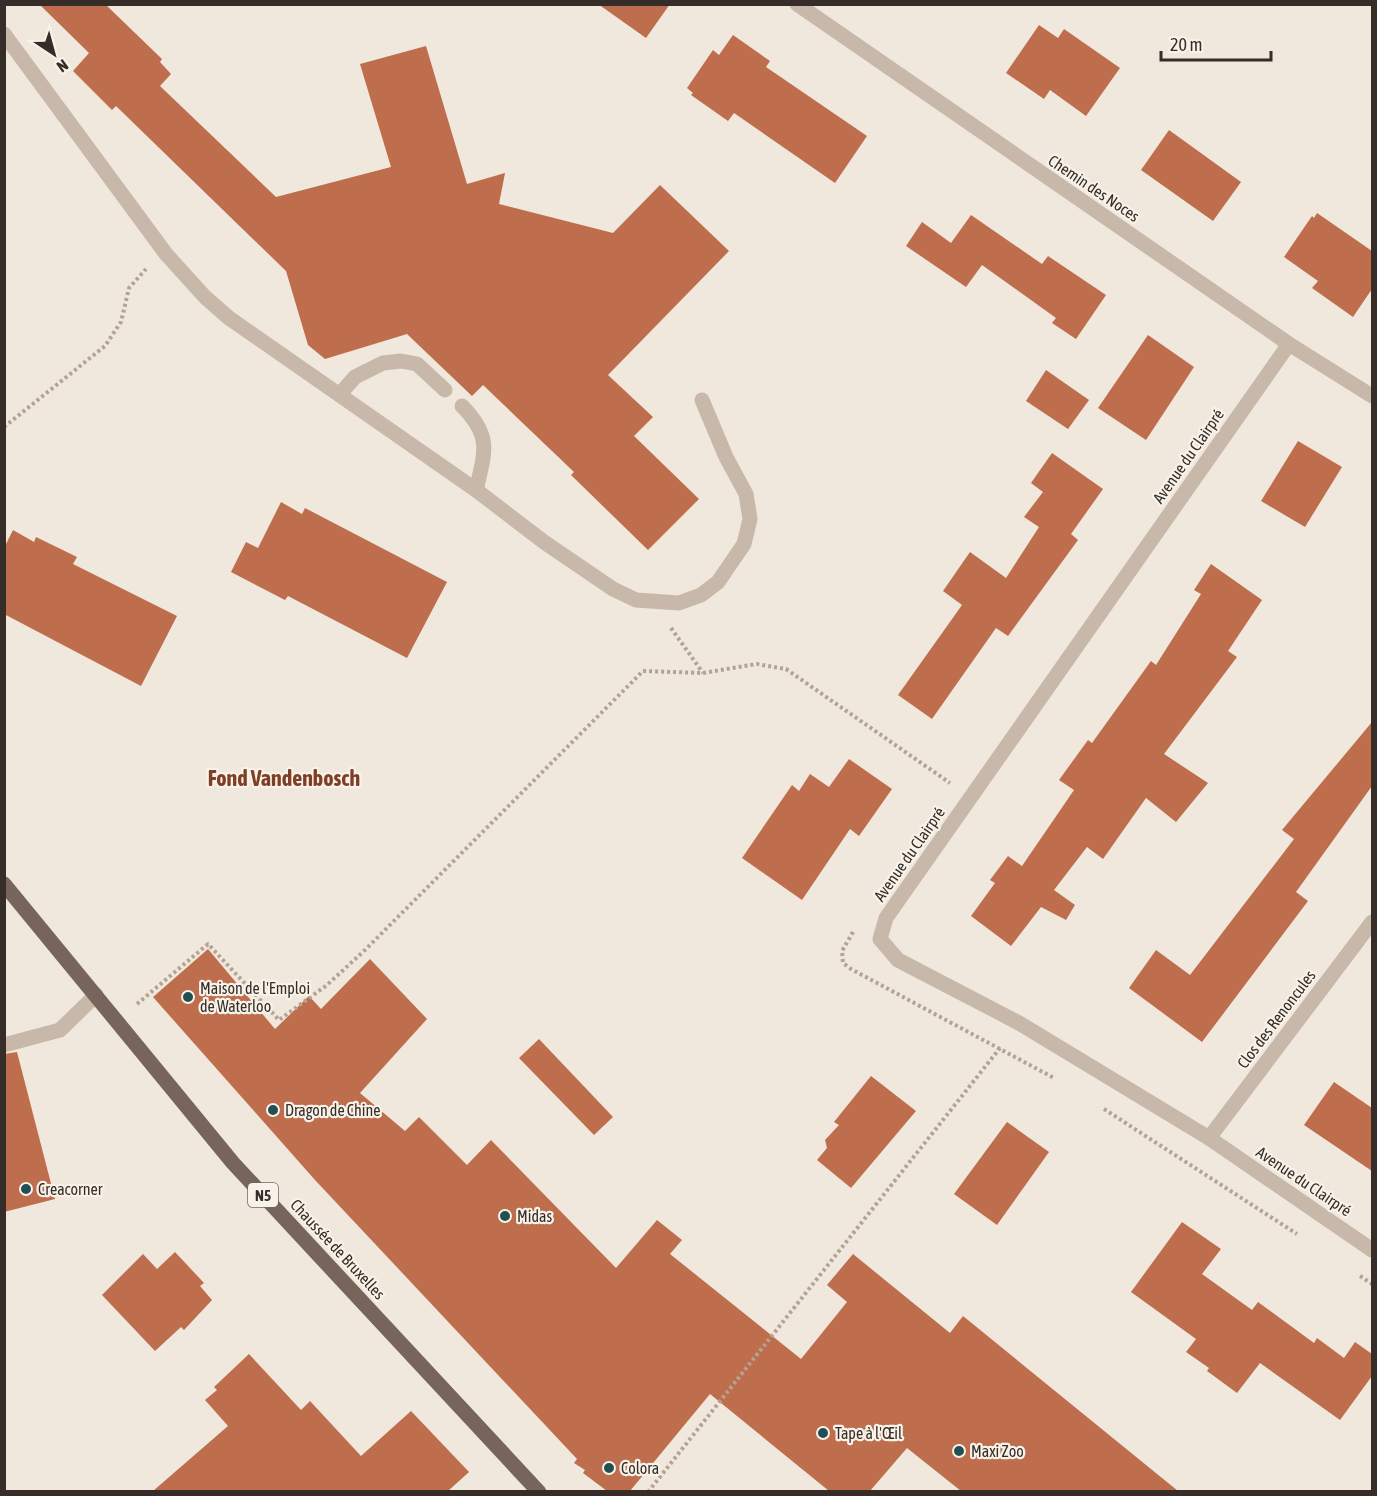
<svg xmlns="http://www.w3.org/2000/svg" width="1377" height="1496" viewBox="0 0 1377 1496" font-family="'Asap Condensed',sans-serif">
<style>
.building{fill:#be6d4d}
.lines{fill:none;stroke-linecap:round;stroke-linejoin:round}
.path{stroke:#b4a394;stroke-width:4;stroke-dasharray:3 3;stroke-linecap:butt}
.lane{stroke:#c8b8a9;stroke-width:15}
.street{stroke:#c8b8a9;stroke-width:15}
.primary{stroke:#77655b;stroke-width:15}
.poi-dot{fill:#214f54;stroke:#f8f2e9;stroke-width:2}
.labels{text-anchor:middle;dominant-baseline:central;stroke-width:4.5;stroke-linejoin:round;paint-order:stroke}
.shield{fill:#f8f2e9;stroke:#706863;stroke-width:1.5}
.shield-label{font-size:15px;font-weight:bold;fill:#362d29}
.street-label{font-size:16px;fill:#362d29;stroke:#f8f2e9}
.poi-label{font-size:16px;fill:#362d29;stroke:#f8f2e9;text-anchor:start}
.district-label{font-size:22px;font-weight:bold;fill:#7f3f27;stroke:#f8f2e9}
</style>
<rect width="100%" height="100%" fill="#f0e8dd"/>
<g class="building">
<path d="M39 4H105L162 59 160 62 171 74 160 86 276 197 391 167 360 64 426 46 467 184 505 173 499 204 613 233 660 185 729 251 608 375 653 417 634 436 699 499 648 550 571 475 574 472 483 385 472 396 407 334 325 359 308 345 286 271 116 106 112 110 73 71 89 53Z"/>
<path d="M598 4H670L646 38Z"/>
<path d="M1039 25 1058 38 1064 29 1120 68 1086 116 1050 90 1044 99 1006 73Z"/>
<path d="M733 35 770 61 766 67 867 136 835 183 734 113 728 121 691 95 693 93 687 88 713 50 719 55Z"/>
<path d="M1169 130 1241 182 1213 221 1141 170Z"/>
<path d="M1317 213 1372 251V289L1353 317 1312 288 1318 281 1284 257 1312 216 1314 218Z"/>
<path d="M971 215 1042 264 1048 256 1106 295 1076 339 1052 323 1056 318 982 265 966 287 906 246 922 222 951 243Z"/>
<path d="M1148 335 1194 367 1146 440 1098 408Z"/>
<path d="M1046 370 1089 400 1068 429 1026 401Z"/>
<path d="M1298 441 1342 467 1305 527 1261 501Z"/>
<path d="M1052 453 1103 489 1071 534 1078 540 1008 636 996 628 932 719 898 695 962 605 943 591 970 552 1006 578 1039 527 1024 517 1043 492 1031 483Z"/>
<path d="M281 502 302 514 305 508 447 582 407 658 288 596 285 600 231 572 246 542 258 548Z"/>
<path d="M13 530 34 542 36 537 77 557 73 564 177 616 141 686 4 614V548Z"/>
<path d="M1211 564 1262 600 1228 651 1237 657 1164 754 1208 783 1176 822 1146 798 1103 859 1087 847 1054 890 1075 905 1066 920 1041 907 1011 946 971 916 995 883 990 880 1008 856 1022 866 1074 790 1059 780 1088 740 1092 743 1151 661 1156 665 1201 594 1194 590Z"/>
<path d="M1372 722V786L1296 892 1308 901 1202 1042 1129 988 1156 950 1190 975 1294 839 1282 830Z"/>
<path d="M849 759 892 789 859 836 850 829 802 900 742 858 792 785 799 791 810 774 829 787Z"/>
<path d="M208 949 275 1029 309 996 321 1009 370 959 427 1019 360 1093 405 1131 419 1117 467 1165 491 1140 616 1268 657 1220 682 1240 670 1254 801 1359 847 1302 827 1285 853 1254 950 1333 963 1316 1178 1491H961L907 1448 870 1491H829L710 1394 630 1491H607L583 1473 585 1470 574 1463 577 1459 315 1180 153 997Z"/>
<path d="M539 1039 613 1117 594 1135 519 1058Z"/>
<path d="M17 1052 55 1199 4 1212V1054Z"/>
<path d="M871 1076 916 1111 851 1188 817 1160 827 1148 825 1140 839 1125 834 1122Z"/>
<path d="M1334 1082 1372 1108V1171L1304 1125Z"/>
<path d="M1007 1122 1049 1152 997 1225 954 1194Z"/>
<path d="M1182 1222 1221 1249 1202 1274 1252 1310 1258 1302 1314 1343 1317 1338 1344 1358 1355 1342 1372 1354V1376L1340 1420 1260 1363 1237 1393 1207 1371 1209 1368 1186 1352 1196 1339 1131 1292Z"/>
<path d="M175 1252 204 1283 200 1286 212 1300 184 1330 181 1327 155 1351 102 1295 143 1254 157 1269Z"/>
<path d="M249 1354 301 1410 310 1401 361 1456 411 1411 469 1472 448 1491H153L228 1426 205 1400 217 1390 214 1387Z"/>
</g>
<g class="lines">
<g class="path">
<path d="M4 427 105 346 121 322 129 288 146 269"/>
<path d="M671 628 703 673"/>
<path d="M853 932 842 951 843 963 851 969 1054 1078"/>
<path d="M137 1004 208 944 279 1020 327 985 365 950 643 671 703 673 757 664 786 669 950 783"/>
<path d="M1104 1109 1297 1234"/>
<path d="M1360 1276 1372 1284"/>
<path d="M648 1492 1000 1048"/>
</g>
<g class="lane">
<path d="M4 34 166 254 205 297 229 318 476 490 544 542 613 589 636 600 679 603 701 595 718 582 744 544 750 519 746 494 726 457 702 400"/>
<path d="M340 394 355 377 383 363 401 361 417 364 445 390"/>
<path d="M462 406C492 436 485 452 476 490"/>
<path d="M4 1045 60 1030 96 995"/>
</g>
<g class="street">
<path d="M797 4 1289 344 1372 396"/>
<path d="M1289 344 886 918 880 939 898 960 1019 1023 1209 1138 1372 1250"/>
<path d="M1209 1138 1372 922"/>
</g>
<path class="primary" d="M4 884 233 1163 539 1492"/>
</g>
<g class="poi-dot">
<circle cx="188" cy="997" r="6"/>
<circle cx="273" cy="1110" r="6"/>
<circle cx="26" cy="1189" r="6"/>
<circle cx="505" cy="1216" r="6"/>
<circle cx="823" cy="1433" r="6"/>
<circle cx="959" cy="1451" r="6"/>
<circle cx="609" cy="1468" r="6"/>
</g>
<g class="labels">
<rect class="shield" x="248" y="1183" width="30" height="24" rx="4.5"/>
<g class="shield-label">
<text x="263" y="1195">N5</text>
</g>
<g class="street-label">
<text transform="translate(1094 188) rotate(34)">Chemin des Noces</text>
<text transform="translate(1188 456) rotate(-55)">Avenue du Clairpré</text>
<text transform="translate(909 854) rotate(-55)">Avenue du Clairpré</text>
<text transform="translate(1276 1019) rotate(-53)">Clos des Renoncules</text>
<text transform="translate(1304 1181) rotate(34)">Avenue du Clairpré</text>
<text transform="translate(338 1249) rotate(47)">Chaussée de Bruxelles</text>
</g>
<g class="poi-label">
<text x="200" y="988">Maison de l'Emploi<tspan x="200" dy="18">de Waterloo</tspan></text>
<text x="285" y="1110">Dragon de Chine</text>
<text x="38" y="1189">Creacorner</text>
<text x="517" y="1216">Midas</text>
<text x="835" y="1433">Tape à l'Œil</text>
<text x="971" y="1451">Maxi Zoo</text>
<text x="621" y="1468">Colora</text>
</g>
<g class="district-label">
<text x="284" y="778">Fond Vandenbosch</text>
</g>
</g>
<rect width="1377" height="1496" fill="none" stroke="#362d29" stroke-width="12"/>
<g transform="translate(54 54) rotate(144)" stroke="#f8f2e9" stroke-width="4.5" paint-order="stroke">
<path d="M0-4.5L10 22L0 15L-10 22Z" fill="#362d29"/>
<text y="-9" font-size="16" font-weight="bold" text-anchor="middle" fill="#362d29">N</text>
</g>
<path d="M1161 51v9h110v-9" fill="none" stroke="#362d29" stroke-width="3"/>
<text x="1170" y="51" font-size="18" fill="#362d29" stroke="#f8f2e9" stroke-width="4.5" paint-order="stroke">20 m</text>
</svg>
